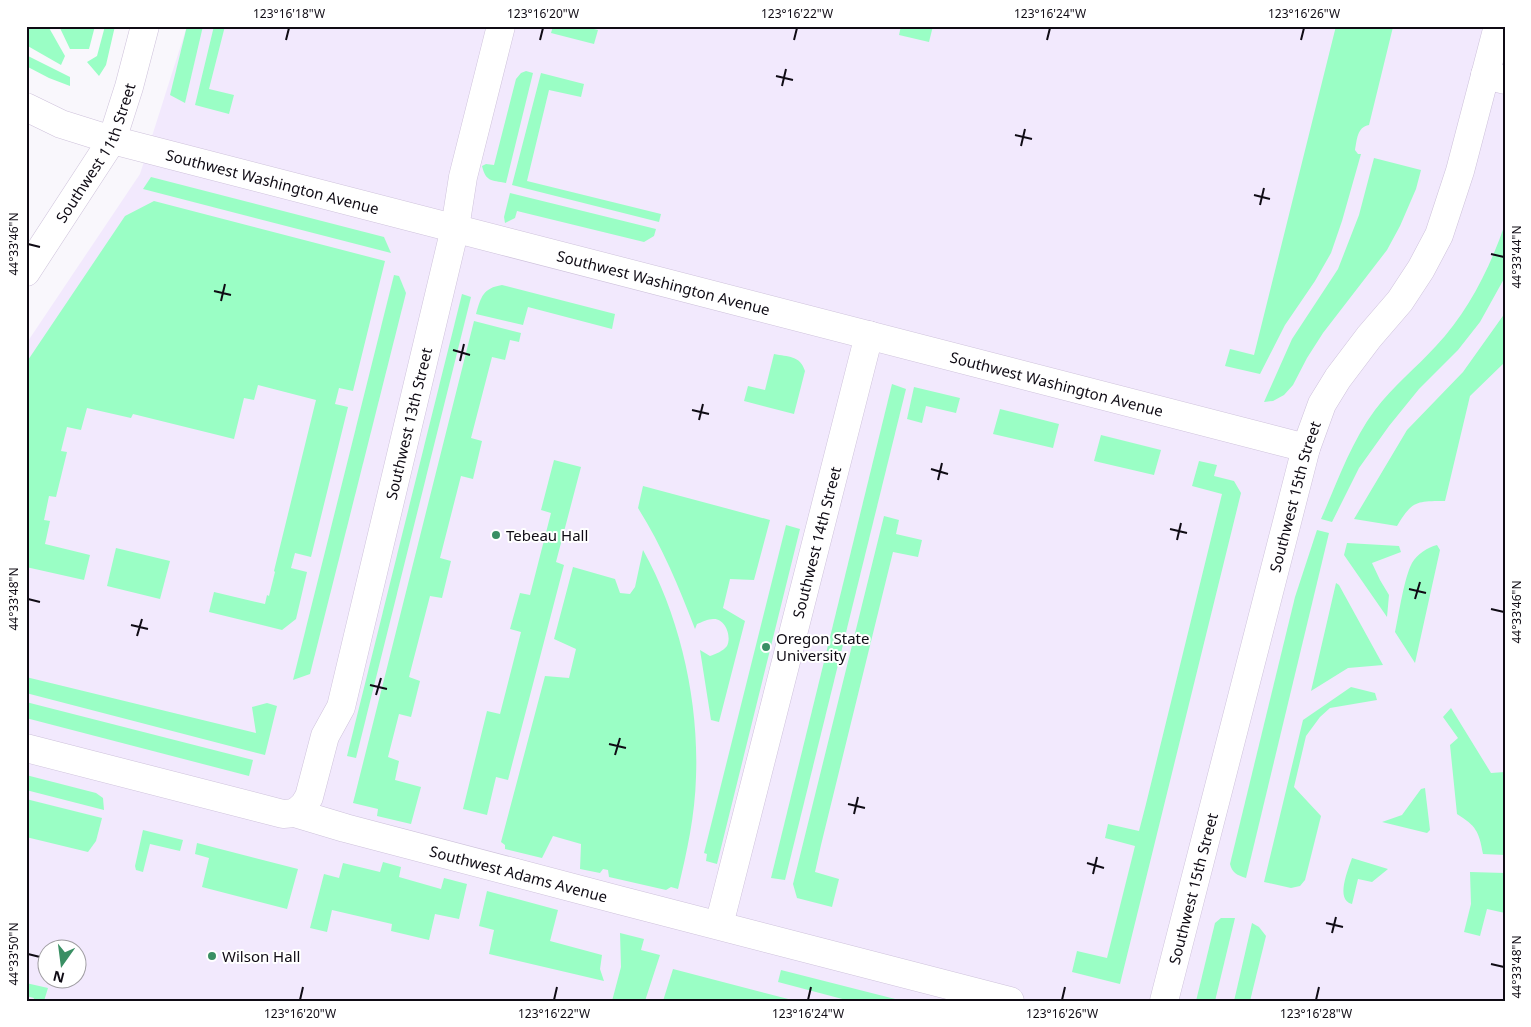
<svg xmlns="http://www.w3.org/2000/svg" width="1531" height="1027" viewBox="0 0 1531 1027" font-family="'Noto Sans',sans-serif">
<style>
.built{fill:#f2e9fd;fill-rule:evenodd}
.green{fill:#9afec5}
.lines{fill:none;stroke-linecap:round;stroke-linejoin:round}
.minor-casing{stroke:#cec2db;stroke-width:29}
.major-casing{stroke:#cec2db;stroke-width:29}
.minor{stroke:#fff;stroke-width:28}
.major{stroke:#fff;stroke-width:28}
.ticks{fill:none;stroke:#0f0b14;stroke-width:2}
.poi-dot{fill:#398f63;stroke:#fff;stroke-width:2}
.labels{text-anchor:middle;dominant-baseline:central;stroke-width:4;stroke-linejoin:round;paint-order:stroke}
.street-label{font-size:15px;fill:#0f0b14;stroke:#fff}
.poi-label{font-size:15px;fill:#0f0b14;stroke:#fff;text-anchor:start}
.neatline{fill:none;stroke:#0f0b14;stroke-width:2}
.ticks-label{font-size:12px;text-anchor:middle;fill:#0f0b14}
</style>
<rect width="100%" height="100%" fill="#f9f7fc"/>
<path class="built" d="M187 26H1474L1505 34V1001H26V344L140 174ZM48 950H78V980H48Z"/>
<g class="green">
<path d="M26 26H48L65 56 61 65 26 45Z"/>
<path d="M59 26H95L89 49H70Z"/>
<path d="M105 26H115L106 65 99 76 87 62 97 56Z"/>
<path d="M187 26H203L185 103 170 95Z"/>
<path d="M214 26H225L209 89 234 95 229 114 195 105Z"/>
<path d="M553 26H581L598 30 594 44 551 33Z"/>
<path d="M901 26H933L929 42 899 35Z"/>
<path d="M1336 26H1399L1398 28 1393 27 1369 125C1357 127 1357 140 1355 150L1358 154H1361L1342 221 1331 253 1315 281 1285 325 1260 374 1225 366 1230 349 1254 355Z"/>
<path d="M26 55 70 77V86L49 78 26 66Z"/>
<path d="M526 71 533 73 506 183C491 180 486 182 482 166L486 164 494 165 516 79 521 73Z"/>
<path d="M541 73 584 84 581 97 549 90 527 181 661 214 659 222 512 185Z"/>
<path d="M1374 158 1421 170 1416 189 1400 226 1387 250 1323 333 1307 358 1293 385 1284 395 1273 401 1264 402 1292 339 1338 269 1359 215Z"/>
<path d="M151 177 384 237 391 253 143 189Z"/>
<path d="M510 193 656 229 654 236 644 242 517 211 515 218 505 223 504 217Z"/>
<path d="M154 201 385 261 353 391 339 388 335 404 348 407 311 557 295 553 291 568 307 572 296 619 282 630 209 612 214 592 265 604 267 595 269 596 275 572 274 571 316 400 258 385 254 400 244 398 234 439 133 414 131 418 87 408 81 430 67 427 61 451 67 452 56 497 49 496 44 520 50 521 45 544 90 555 84 580 26 567V363L125 216Z"/>
<path d="M1505 224V277L1480 322 1458 350 1419 389 1389 426 1359 468 1332 522 1321 519C1337 483 1351 442 1375 410 1393 386 1416 368 1436 346 1468 312 1490 268 1505 224Z"/>
<path d="M394 275 399 276 406 293 310 674 293 680Z"/>
<path d="M502 285 615 314 612 329 528 307 523 325 476 314C481 297 483 288 502 285Z"/>
<path d="M462 294 471 297 356 758 347 756Z"/>
<path d="M1505 313V362L1470 396 1445 501C1416 501 1412 501 1397 526L1354 519 1407 430 1463 372Z"/>
<path d="M474 321 521 333 519 342 510 340 505 360 492 357 471 438 482 441 473 479 461 476 440 558 451 561 442 598 430 596 409 677 420 681 411 717 399 714 388 757 399 761 395 780 421 787 411 824 377 816 378 809 353 803Z"/>
<path d="M774 354C788 357 800 355 805 371L794 414 744 401 748 386 765 390Z"/>
<path d="M892 384 906 389 785 880 771 878Z"/>
<path d="M914 387 960 398 956 413 926 406 922 423 907 419Z"/>
<path d="M1000 409 1059 424 1053 448 993 434Z"/>
<path d="M1101 435 1161 450 1154 475 1094 461Z"/>
<path d="M554 460 581 467 556 562 564 565 508 780 496 777 487 815 463 809 487 711 500 714 521 632 510 629 520 593 530 595 551 513 541 510Z"/>
<path d="M1199 461 1217 465 1214 476 1234 481 1241 493 1120 984 1072 972 1077 951 1107 958 1135 846 1105 838 1108 824 1139 831 1146 804 1222 494 1192 486Z"/>
<path d="M643 486 770 520 754 580 730 579 723 608 745 621 719 722 711 720 700 650 710 656C716 654 723 651 727 646 732 636 725 618 713 619 708 619 702 622 697 624L695 629C679 587 662 546 638 508Z"/>
<path d="M884 516 899 520 896 534 922 540 918 557 893 552 821 845 815 872 839 879 832 907 797 898 793 884Z"/>
<path d="M786 525 800 529 717 864 706 861 707 854 704 853Z"/>
<path d="M1317 530 1329 533 1246 878C1237 875 1232 873 1230 864L1295 597Z"/>
<path d="M1347 543 1399 546 1401 552 1372 563 1380 580 1389 595 1387 617 1344 555Z"/>
<path d="M1437 545 1440 550 1415 663 1395 632C1399 614 1404 578 1412 563 1417 554 1428 547 1437 545Z"/>
<path d="M116 548 170 561 160 599 107 586Z"/>
<path d="M643 550C680 616 699 701 696 777 695 815 687 852 678 889L671 887 666 890 609 877 608 870 603 869 600 873 580 869 581 844 553 836 542 858 505 849V845L501 842 545 676 569 678 576 649 554 639 573 567 615 579 620 593 630 594 635 587Z"/>
<path d="M1336 583 1339 585 1383 665 1348 668 1311 691Z"/>
<path d="M26 677 256 733 252 707 267 703 277 706 265 755 26 693Z"/>
<path d="M1351 687 1375 693 1377 700 1330 708 1320 717 1306 736 1294 787 1321 816 1305 880 1300 886 1291 888 1264 882 1303 720Z"/>
<path d="M26 702 253 760 249 776 26 718Z"/>
<path d="M1451 708 1491 773 1505 772V855L1483 854C1479 831 1476 826 1457 814L1450 745 1458 738 1443 717Z"/>
<path d="M26 775 96 793 103 798 104 810 26 790Z"/>
<path d="M1425 788 1430 830 1427 833 1382 822 1402 815 1421 789Z"/>
<path d="M26 799 102 818 96 841 88 852 26 837Z"/>
<path d="M143 830 183 840 180 851 150 844 143 872 136 870 135 866Z"/>
<path d="M197 843 298 869 287 909 202 887 209 858 195 854Z"/>
<path d="M1352 858 1388 869 1372 882 1358 879 1352 904C1335 900 1348 870 1352 858Z"/>
<path d="M383 862 401 867 399 877 441 889 444 878 467 884 459 919 435 914 429 940 391 931 392 924 332 910 327 932 310 928 324 874 339 878 343 863 380 872Z"/>
<path d="M1470 872 1505 873V913L1487 909 1480 936 1464 932 1471 904Z"/>
<path d="M487 891 558 910 550 941 602 955 600 969 604 981 489 954 494 930 479 926Z"/>
<path d="M1221 918H1235L1215 1001H1196L1215 923Z"/>
<path d="M1252 923 1259 927 1266 936 1250 1001H1234Z"/>
<path d="M620 933 644 939 641 950 660 955 645 1001H612L621 967Z"/>
<path d="M673 969 796 1001H663Z"/>
<path d="M781 970 903 1001H850L778 982Z"/>
<path d="M26 983 48 988 44 1001H33L34 998 26 996Z"/>
</g>
<g class="lines">
<g class="minor-casing">
<g id="minor">
<path d="M1485 75 1505 80"/>
<path id="s1" d="M26 107 61 124 112 140 1306 448"/>
<path id="s2" d="M26 272 112 140 129 87 145 26"/>
<path id="s3" d="M26 748 283 814 295 813 345 828 619 900 1010 1001"/>
<path id="s4" d="M295 813 304 805 309 797 325 736 341 707 455 228 463 177 501 26"/>
<path id="s5" d="M719 925 869 335"/>
</g>
</g>
<g class="major-casing">
<g id="major">
<path id="s6" d="M1164 1001 1306 448 1322 404 1338 378 1369 337 1400 301 1421 269 1439 235 1460 171 1498 26"/>
</g>
</g>
<use href="#minor" class="minor"/>
<use href="#major" class="major"/>
</g>
<path class="ticks" d="M286 40 289 28M540 40 543 28M794 40 797 28M1047 40 1050 28M1301 40 1304 28M776 76 793 80M782 86 786 69M1015 135 1032 139M1021 146 1025 129M1254 195 1270 199M1260 205 1264 188M28 244 40 247M1491 254 1504 257M214 291 231 295M221 301 225 284M453 350 470 355M460 361 464 344M692 410 709 414M699 420 703 404M931 469 948 474M938 480 942 463M1170 529 1187 533M1177 540 1181 523M1409 589 1426 593M28 599 40 602M1415 599 1420 582M1491 609 1504 612M131 625 148 629M137 636 142 619M370 685 387 689M376 695 381 678M609 744 626 748M615 755 620 738M848 804 865 808M854 814 858 797M1087 863 1104 868M1093 874 1097 857M1326 923 1343 927M1332 933 1336 917M28 954 40 957M1491 964 1504 967M300 1000 303 987M554 1000 557 987M808 1000 811 987M1062 1000 1065 987M1316 1000 1319 987"/>
<g class="poi-dot">
<circle cx="496" cy="535" r="5"/>
<circle cx="766" cy="647" r="5"/>
<circle cx="212" cy="956" r="5"/>
</g>
<g class="labels">
<g class="street-label">
<text stroke="none"><textPath href="#s2" startOffset="139">Southwest 11th Street</textPath></text>
<text stroke="none"><textPath href="#s1" startOffset="258">Southwest Washington Avenue</textPath></text>
<text stroke="none"><textPath href="#s1" startOffset="662">Southwest Washington Avenue</textPath></text>
<text stroke="none"><textPath href="#s1" startOffset="1068">Southwest Washington Avenue</textPath></text>
<text stroke="none"><textPath href="#s4" startOffset="409">Southwest 13th Street</textPath></text>
<text stroke="none"><textPath href="#s6" startOffset="521">Southwest 15th Street</textPath></text>
<text stroke="none"><textPath href="#s5" startOffset="395">Southwest 14th Street</textPath></text>
<text stroke="none"><textPath href="#s3" startOffset="509">Southwest Adams Avenue</textPath></text>
<text stroke="none"><textPath href="#s6" startOffset="116">Southwest 15th Street</textPath></text>
</g>
<g class="poi-label">
<text x="506" y="535">Tebeau Hall</text>
<text x="776" y="638">Oregon State<tspan x="776" dy="17">University</tspan></text>
<text x="222" y="956">Wilson Hall</text>
</g>
</g>
<rect width="1531" height="1027" fill="none" stroke="#ffffff" stroke-width="55"/>
<g transform="translate(62 964) rotate(194)"><circle r="24" fill="#ffffff" stroke="#9f9da1"/>
<path d="M0-4L9 19L0 12L-9 19Z" fill="#398f63"/>
<text y="-8" font-size="14" font-weight="bold" text-anchor="middle" fill="#0f0b14">N</text>
</g>
<rect x="28" y="28" width="1476" height="972" class="neatline"/>
<g class="ticks-label">
<text x="289" y="18">123°16'18"W</text>
<text x="543" y="18">123°16'20"W</text>
<text x="797" y="18">123°16'22"W</text>
<text x="1050" y="18">123°16'24"W</text>
<text x="1304" y="18">123°16'26"W</text>
<text transform="translate(14 244) rotate(-90)" y="4">44°33'46"N</text>
<text transform="translate(1517 257) rotate(-90)" y="4">44°33'44"N</text>
<text transform="translate(14 599) rotate(-90)" y="4">44°33'48"N</text>
<text transform="translate(1517 612) rotate(-90)" y="4">44°33'46"N</text>
<text transform="translate(14 954) rotate(-90)" y="4">44°33'50"N</text>
<text transform="translate(1517 967) rotate(-90)" y="4">44°33'48"N</text>
<text x="300" y="1018">123°16'20"W</text>
<text x="554" y="1018">123°16'22"W</text>
<text x="808" y="1018">123°16'24"W</text>
<text x="1062" y="1018">123°16'26"W</text>
<text x="1316" y="1018">123°16'28"W</text>
</g>
</svg>
